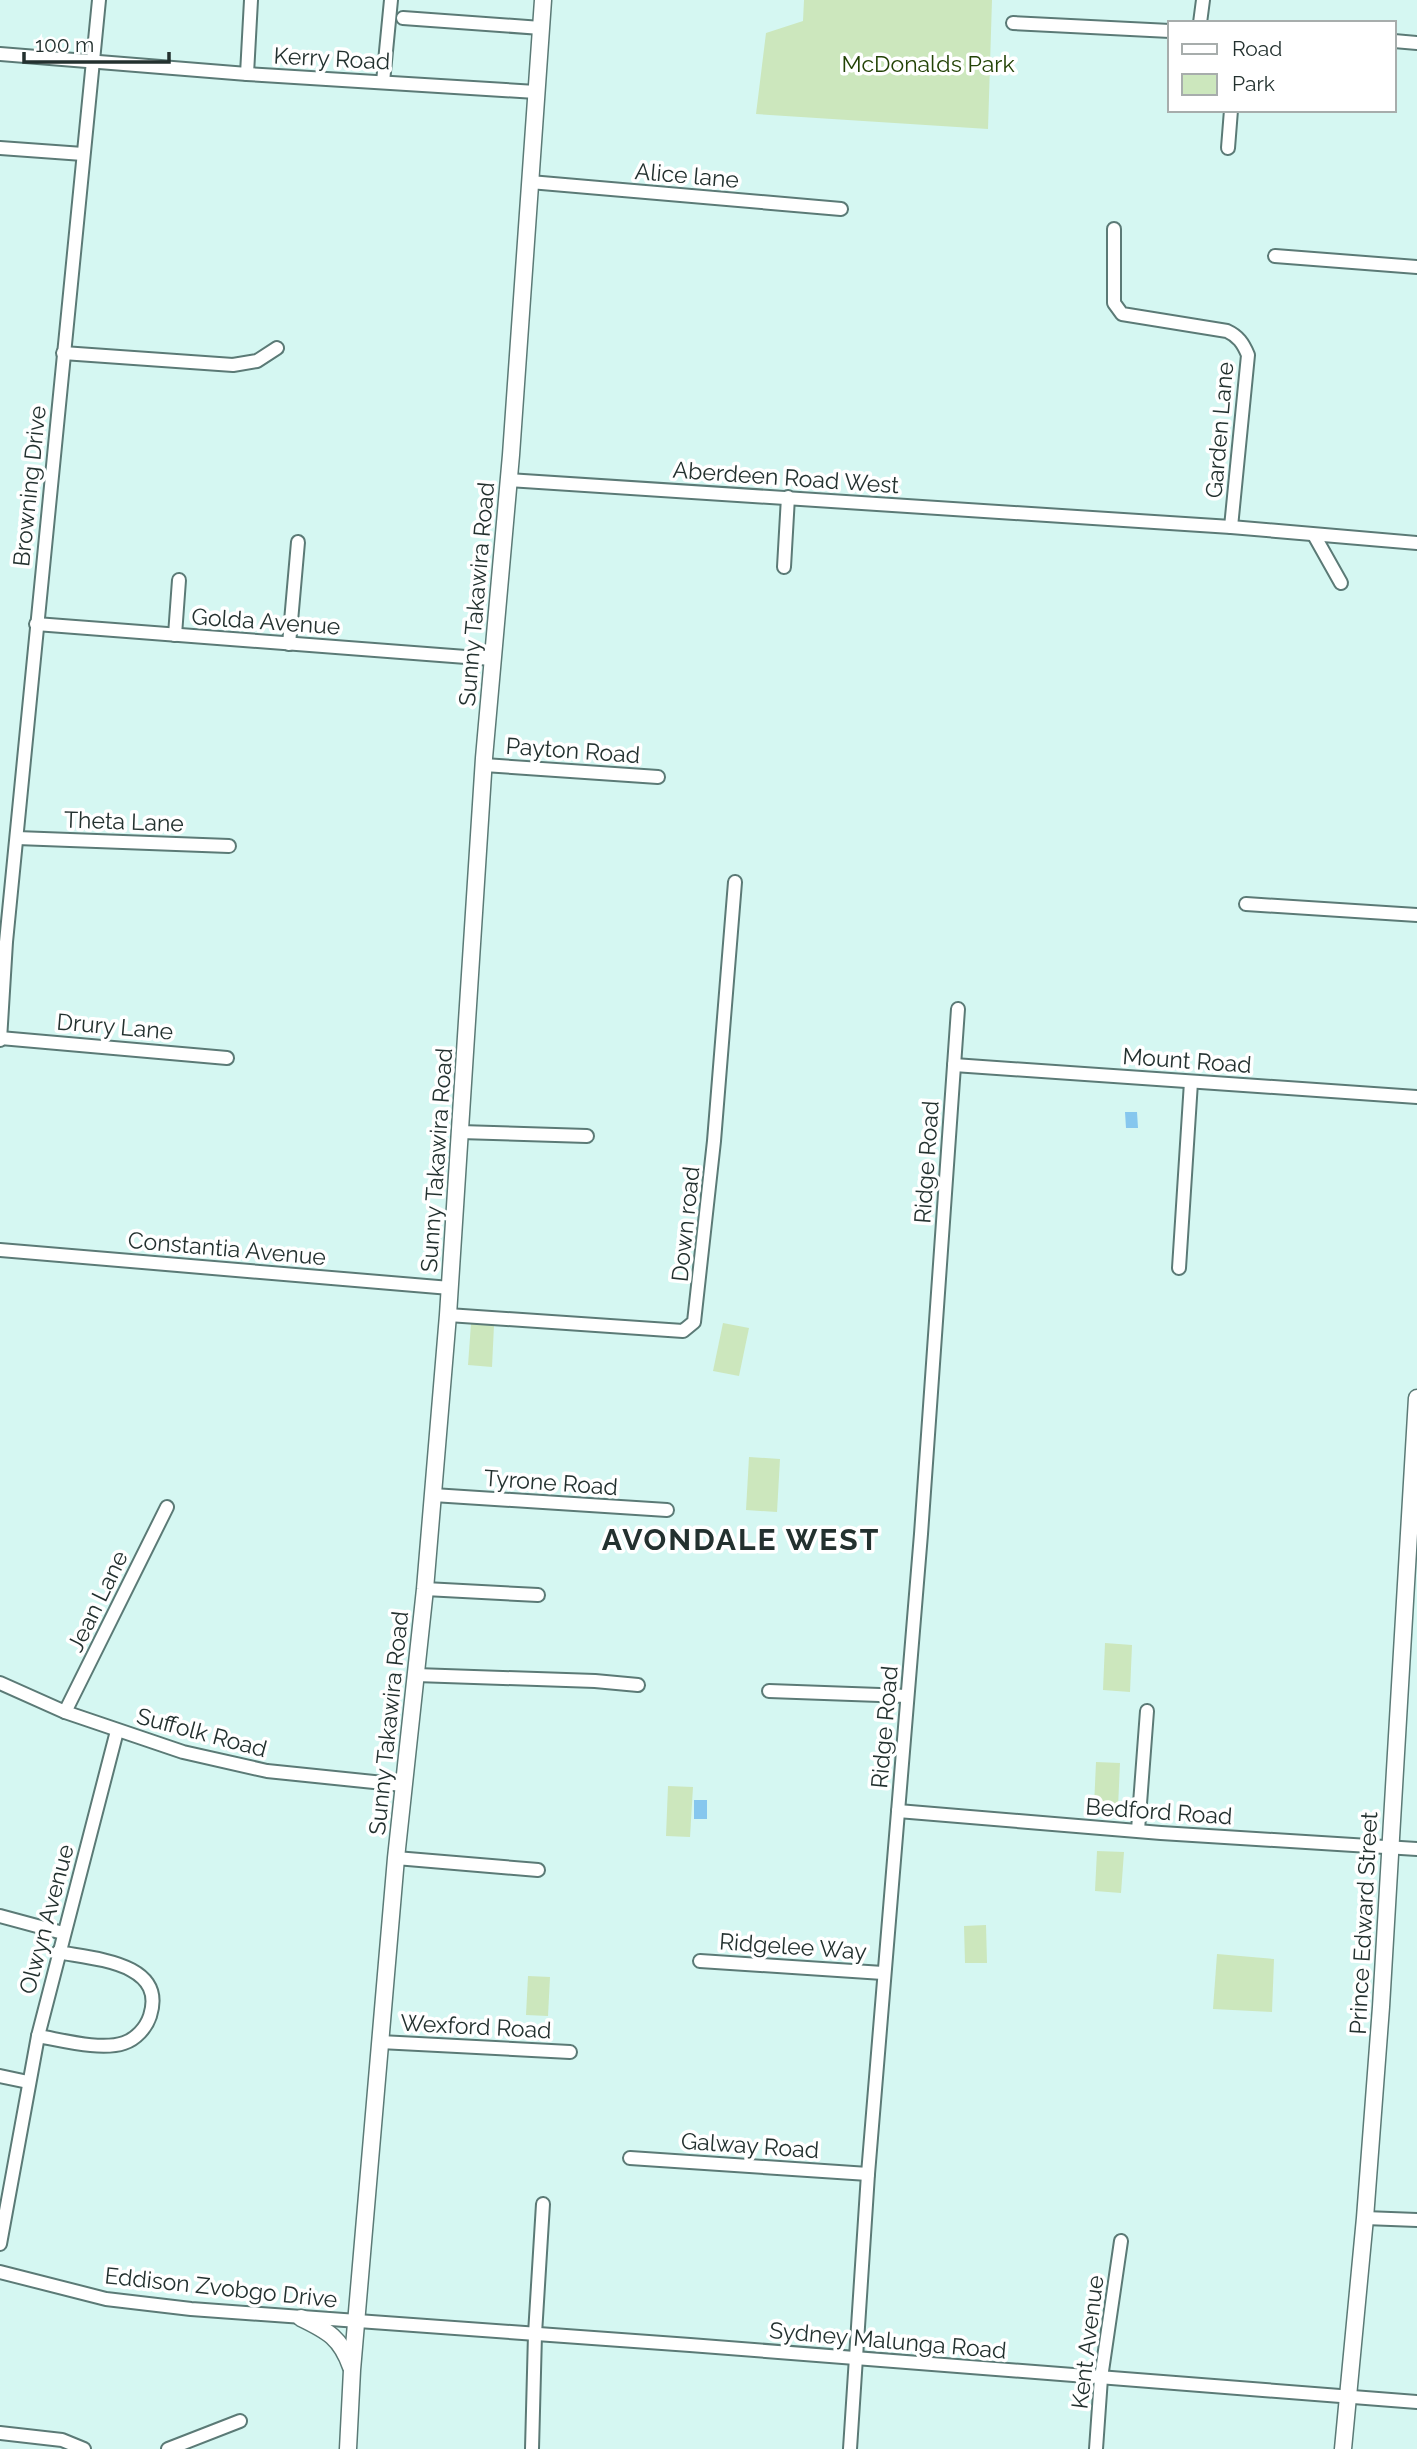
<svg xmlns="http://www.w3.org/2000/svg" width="1417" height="2449" viewBox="0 0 1417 2449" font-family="Raleway,sans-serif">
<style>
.green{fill:#cce7bd}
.water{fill:#86c7ee}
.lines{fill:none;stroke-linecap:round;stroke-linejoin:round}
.minor-casing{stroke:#5b7a76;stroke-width:16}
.major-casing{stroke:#5b7a76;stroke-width:19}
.minor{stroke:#fff;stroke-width:12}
.major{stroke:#fff;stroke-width:16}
.labels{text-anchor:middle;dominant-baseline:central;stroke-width:7;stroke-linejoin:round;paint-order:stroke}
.street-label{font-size:23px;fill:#23312f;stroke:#fff}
.park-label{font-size:23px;fill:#234306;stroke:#fff}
.district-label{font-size:30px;font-weight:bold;letter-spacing:2px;fill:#23312f;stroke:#fff}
</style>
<rect width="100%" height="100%" fill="#d5f7f2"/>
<g class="green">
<path d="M804 0H992L988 129 756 114 766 33 803 21Z"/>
<path d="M723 1323 749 1328 739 1376 713 1371Z"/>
<path d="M471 1324 494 1325 492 1367 468 1365Z"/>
<path d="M749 1457 780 1459 777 1512 746 1510Z"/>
<path d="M1105 1643 1132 1645 1130 1692 1103 1690Z"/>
<path d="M1096 1762 1120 1763 1118 1808 1094 1807Z"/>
<path d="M668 1786 693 1787 690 1837 666 1836Z"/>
<path d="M1097 1851 1124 1852 1121 1893 1095 1891Z"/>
<path d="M986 1925 987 1963H965L964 1926Z"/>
<path d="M1217 1954 1274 1959 1272 2012 1213 2009Z"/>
<path d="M528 1976 550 1977 548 2016 526 2015Z"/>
</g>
<g class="water">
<path d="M1125 1112H1137L1138 1128H1126Z"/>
<rect x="694" y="1800" width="13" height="19"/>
</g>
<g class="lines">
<g class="minor-casing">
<g id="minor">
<path d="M403 18 541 28"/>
<path d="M1013 23 1170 31"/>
<path d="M1200 23 1203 0"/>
<path d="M1394 41 1417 43"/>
<path d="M0 54 247 74 536 92"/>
<path d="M247 74 251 0"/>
<path d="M383 82 391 0"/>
<path d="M0 148 83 154"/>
<path d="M1228 148 1231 110"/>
<path d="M530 182 841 209"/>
<path d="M1114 229V303L1122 314 1227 331C1238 336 1243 343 1248 355L1231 527"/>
<path d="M1275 256 1417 267"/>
<path d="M63 353 233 365 257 361 277 348"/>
<path d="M508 480 1231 527 1417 543"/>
<path d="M1314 535 1341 583"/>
<path d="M784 567 788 497"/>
<path d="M36 624 492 659"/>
<path d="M175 635 179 580"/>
<path d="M289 644 298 542"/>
<path d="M484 765 658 777"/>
<path d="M17 838 229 846"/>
<path d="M1246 904 1417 915"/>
<path d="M0 1038 227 1058"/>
<path d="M0 1040 6 942 99 0"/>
<path d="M954 1065 1417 1097"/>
<path d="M460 1132 587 1136"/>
<path d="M0 1250 450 1288"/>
<path d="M1179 1268 1191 1082"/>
<path d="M448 1315 683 1331 694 1322 714 1141 735 882"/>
<path d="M433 1495 667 1510"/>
<path d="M425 1589 538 1595"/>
<path d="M416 1675 595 1681 638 1685"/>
<path d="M0 1683 65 1712 183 1752 267 1771 403 1785"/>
<path d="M769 1691 907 1696"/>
<path d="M65 1712 167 1507"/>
<path d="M898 1811 1161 1833 1417 1849"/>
<path d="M1138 1830 1147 1711"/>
<path d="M396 1858 538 1870"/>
<path d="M0 1916 63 1933"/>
<path d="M700 1961 883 1973"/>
<path d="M38 2036C62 2040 101 2051 124 2043 136 2039 146 2028 150 2016 167 1962 93 1959 58 1952"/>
<path d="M380 2042 570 2052"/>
<path d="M0 2076 28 2082"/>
<path d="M630 2158 868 2174"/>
<path d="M1365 2218 1417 2220"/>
<path d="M0 2244 38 2036 117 1731"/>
<path d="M0 2272 106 2299 191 2309 690 2345 1417 2402"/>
<path d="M0 2433 62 2440 84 2449"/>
<path d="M168 2449 240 2421"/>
<path d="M532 2449 535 2334 543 2204"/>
<path d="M850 2449 868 2174 921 1534 958 1009"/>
<path d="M1096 2449 1101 2378 1121 2241"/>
</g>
</g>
<g class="major-casing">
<g id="major">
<path d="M301 2318C328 2331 341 2338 351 2367"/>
<path d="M348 2449 352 2370 396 1858 425 1589 448 1315 484 758 511 455 543 0"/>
<path d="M1343 2449 1365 2218 1381 2007 1417 1398"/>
</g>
</g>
<use href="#minor" class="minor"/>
<use href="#major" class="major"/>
</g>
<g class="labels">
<g class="street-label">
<text transform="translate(332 58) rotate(3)">Kerry Road</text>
<text transform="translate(687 175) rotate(5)">Alice lane</text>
<text transform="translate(1219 430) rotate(-85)">Garden Lane</text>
<text transform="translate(786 477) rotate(4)">Aberdeen Road West</text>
<text transform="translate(29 486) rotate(-84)">Browning Drive</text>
<text transform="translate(476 594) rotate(-85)">Sunny Takawira Road</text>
<text transform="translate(266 621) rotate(4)">Golda Avenue</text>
<text transform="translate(573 750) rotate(4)">Payton Road</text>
<text transform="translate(124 821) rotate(2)">Theta Lane</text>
<text transform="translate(115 1026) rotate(5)">Drury Lane</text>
<text transform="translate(1187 1060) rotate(4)">Mount Road</text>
<text transform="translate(436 1160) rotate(-86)">Sunny Takawira Road</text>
<text transform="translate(926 1162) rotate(-86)">Ridge Road</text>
<text transform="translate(685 1224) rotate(-84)">Down road</text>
<text transform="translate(227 1248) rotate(5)">Constantia Avenue</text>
<text transform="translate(551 1482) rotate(4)">Tyrone Road</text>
<text transform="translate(97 1601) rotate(-64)">Jean Lane</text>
<text transform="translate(388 1723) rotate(-84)">Sunny Takawira Road</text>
<text transform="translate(884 1727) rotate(-85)">Ridge Road</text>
<text transform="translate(202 1732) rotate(15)">Suffolk Road</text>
<text transform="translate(1159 1811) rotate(4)">Bedford Road</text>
<text transform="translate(46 1919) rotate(-75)">Olwyn Avenue</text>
<text transform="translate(1363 1923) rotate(-87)">Prince Edward Street</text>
<text transform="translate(793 1946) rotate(4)">Ridgelee Way</text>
<text transform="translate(476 2026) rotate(3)">Wexford Road</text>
<text transform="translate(750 2145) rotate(4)">Galway Road</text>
<text transform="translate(221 2287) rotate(6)">Eddison Zvobgo Drive</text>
<text transform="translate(888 2340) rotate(5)">Sydney Malunga Road</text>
<text transform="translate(1087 2342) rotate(-83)">Kent Avenue</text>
</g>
<g class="park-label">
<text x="928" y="63">McDonalds Park</text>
</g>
<g class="district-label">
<text x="741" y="1539">AVONDALE WEST</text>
</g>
</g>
<rect x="1168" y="21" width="228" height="91" fill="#ffffff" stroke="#a7adac" stroke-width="2"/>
<rect x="1182" y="44" width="35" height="10" fill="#ffffff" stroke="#a7adac" stroke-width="2"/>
<text x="1232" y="56" font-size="21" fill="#23312f">Road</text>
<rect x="1182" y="74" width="35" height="21" fill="#cce7bd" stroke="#a7adac" stroke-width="2"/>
<text x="1232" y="91" font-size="21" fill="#23312f">Park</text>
<path d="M24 52v10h145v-10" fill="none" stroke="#23312f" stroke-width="3.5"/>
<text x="35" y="52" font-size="21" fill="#23312f" stroke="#ffffff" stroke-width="5" paint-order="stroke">100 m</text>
</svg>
